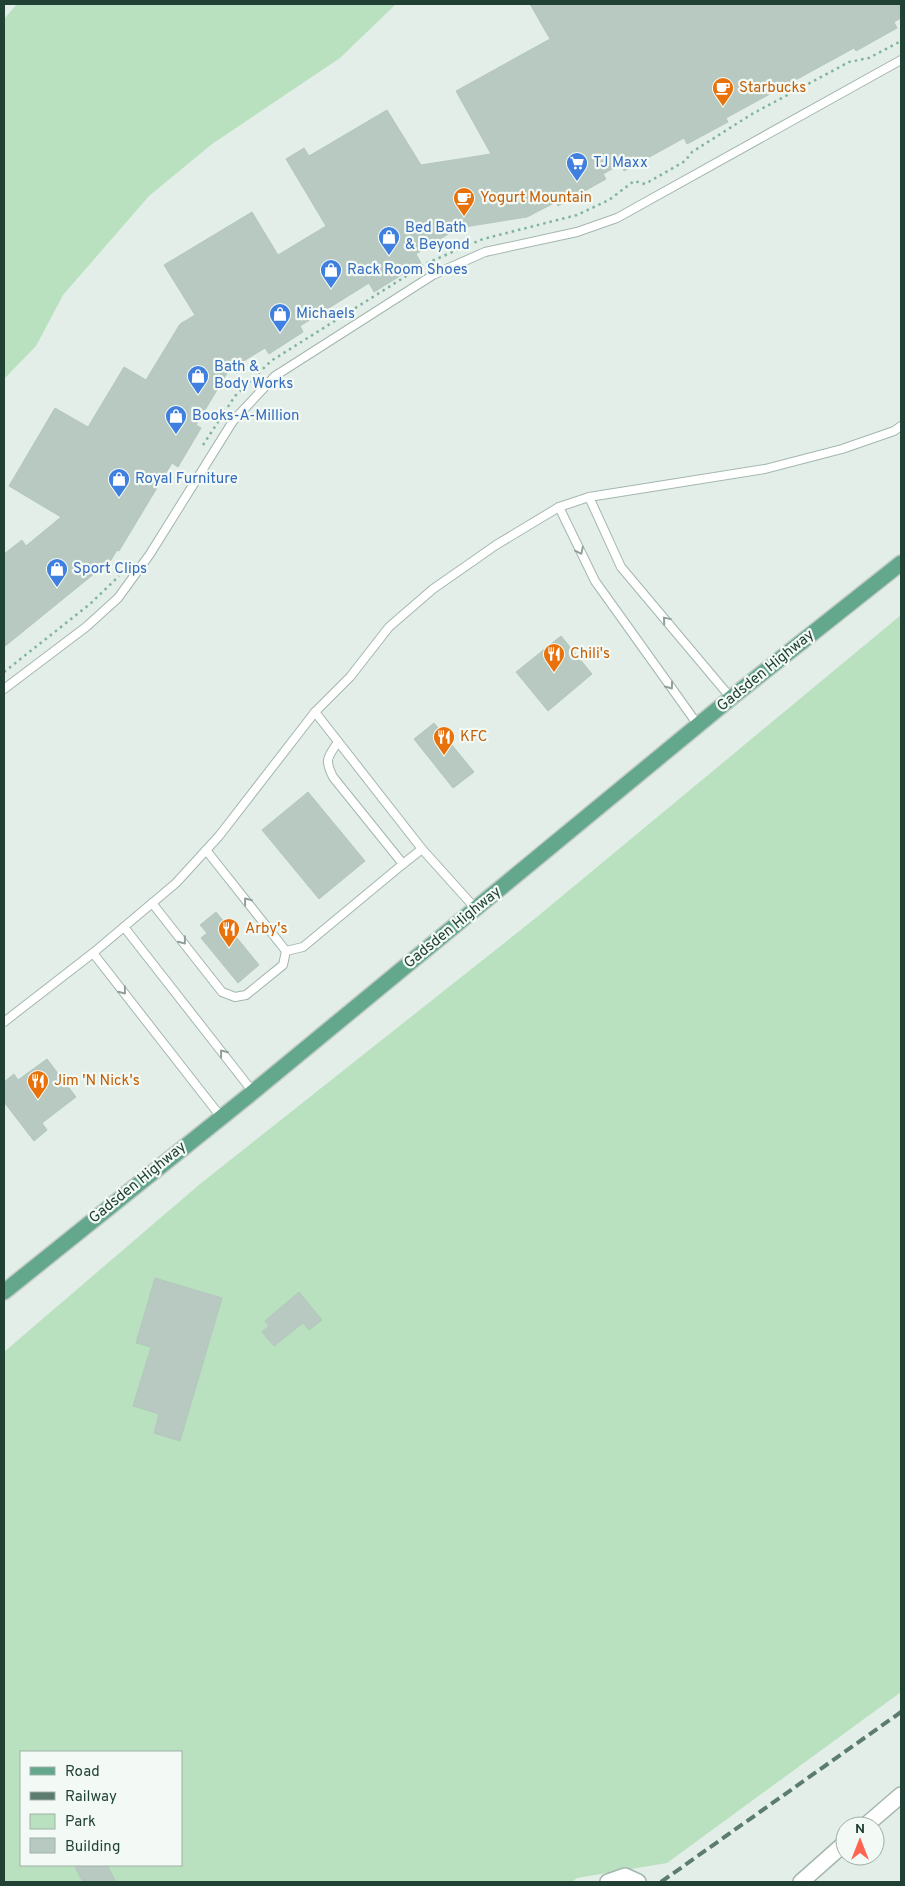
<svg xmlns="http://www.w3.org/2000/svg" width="905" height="1886" viewBox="0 0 905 1886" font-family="Overpass,sans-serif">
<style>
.green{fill:#b9e1bf;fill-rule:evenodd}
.building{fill:#b7c9c0;stroke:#b4c8bd}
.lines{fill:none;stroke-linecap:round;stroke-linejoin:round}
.service-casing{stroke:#a4b7ae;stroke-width:10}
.minor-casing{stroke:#a4b7ae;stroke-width:18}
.primary-casing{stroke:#c1cac6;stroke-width:18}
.path{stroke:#80b49d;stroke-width:2.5;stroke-dasharray:2.5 4;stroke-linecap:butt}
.service{stroke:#fff;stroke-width:8}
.minor{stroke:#fff;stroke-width:15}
.primary{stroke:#63a78d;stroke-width:15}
.rail{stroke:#5b7c6f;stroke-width:4;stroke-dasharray:10 5;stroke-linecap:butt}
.oneway{stroke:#90a09a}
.labels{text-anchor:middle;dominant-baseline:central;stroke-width:4.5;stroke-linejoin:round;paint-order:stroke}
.food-label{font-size:15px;fill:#c56008;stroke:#f3faf6;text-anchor:start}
.shop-label{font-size:15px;fill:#366cbe;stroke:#f3faf6;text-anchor:start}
.street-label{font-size:15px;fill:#204134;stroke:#f3faf6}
</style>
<rect width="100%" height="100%" fill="#e2eee7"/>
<g class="green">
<path d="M17 4H396L340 58 212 144 149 196 63 295 36 346 4 379V19Z"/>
<path d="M901 615V1692L667 1863 577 1878 572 1882H4V1352L200 1184 532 921ZM21 1752H181V1865H21Z"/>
</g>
<g class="building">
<path d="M530 4H901V18L894 22 897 28 856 51 854 48 726 118 728 122 687 144 684 138 624 171 621 164 603 174 606 179 558 206 556 202 527 217 458 228 416 254 421 263 374 292 369 283 300 326 303 332 269 354 265 348 229 370 196 425 201 428 178 467 172 463 119 551 117 550 111 560 4 647V554L22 540 26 546 61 517 9 486 55 408 88 427 124 367 146 380 180 324 195 315 164 265 252 212 278 255 326 226 286 159 304 148 309 156 387 110 421 165 491 154 456 91 550 39Z"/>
<path d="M561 636 592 674 548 711 516 672Z"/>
<path d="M434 723 474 772 453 788 414 739Z"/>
<path d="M308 792 365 861 319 899 262 830Z"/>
<path d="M216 912 259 965 238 983 201 938 207 933 200 925Z"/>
<path d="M47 1059 76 1097 42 1123 47 1130 34 1141 4 1102V1082L14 1074 18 1080Z"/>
<path d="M155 1278 222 1298 180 1441 154 1433 159 1414 133 1406 151 1347 136 1343Z"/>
<path d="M299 1292 322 1320 309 1330 303 1323 274 1346 262 1332 269 1326 265 1321Z"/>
<path d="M79 1865H107L116 1882H83L75 1867Z"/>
</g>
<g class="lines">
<g class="service-casing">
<g id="service">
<path d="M589 497 621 567 731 698"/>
<path d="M559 507 595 581 698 725"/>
<path d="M4 689 86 627 118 598 150 554 233 421 275 376 433 275 485 252 577 232 617 218 901 60"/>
<path d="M315 712 422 849 476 909"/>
<path d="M338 742C328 757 324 759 333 777L403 864 422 849"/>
<path d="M152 903 222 992 235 997 246 995 283 965 286 951 206 850"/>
<path d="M124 927 253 1092"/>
<path d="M286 951 303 947 403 864"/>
<path d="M93 953 221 1117"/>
<path d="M4 1022 93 953 176 883 219 836 315 712 350 677 389 627 433 589 496 545 559 507 589 497 765 469 842 449 894 431 901 426"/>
</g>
</g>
<g class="minor-casing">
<g id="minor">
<path d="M865 1826 901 1795"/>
<path d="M608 1882 625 1876 638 1882"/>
<path d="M801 1882 845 1843"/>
</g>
</g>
<g class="primary-casing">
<path id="primary" d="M4 1292 253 1092 731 698 901 563"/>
</g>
<g class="path">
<path d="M203 445 235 396 271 361 427 263 483 239 577 215 609 200 634 181 645 184 685 161 692 152 752 114 849 62 869 58 901 41"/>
<path d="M4 672 90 604 119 576"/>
</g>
<use href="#service" class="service"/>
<use href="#minor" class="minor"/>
<use href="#primary" class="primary"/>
<path class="rail" d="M661 1882 901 1712"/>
</g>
<defs><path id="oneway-chevron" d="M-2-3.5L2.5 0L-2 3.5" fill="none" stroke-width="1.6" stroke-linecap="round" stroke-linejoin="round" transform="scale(1.25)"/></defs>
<g class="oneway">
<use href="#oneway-chevron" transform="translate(580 551) rotate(64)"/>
<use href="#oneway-chevron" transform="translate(666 620) rotate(-130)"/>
<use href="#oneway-chevron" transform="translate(670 686) rotate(54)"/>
<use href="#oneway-chevron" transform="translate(247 901) rotate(-129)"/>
<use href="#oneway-chevron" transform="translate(183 941) rotate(52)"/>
<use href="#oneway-chevron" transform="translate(123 991) rotate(52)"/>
<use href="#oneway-chevron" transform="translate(223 1053) rotate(-128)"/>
</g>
<defs>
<g id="cafe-pin" transform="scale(1.125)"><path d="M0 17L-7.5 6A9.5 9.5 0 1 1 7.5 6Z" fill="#e8710a" stroke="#f3faf6"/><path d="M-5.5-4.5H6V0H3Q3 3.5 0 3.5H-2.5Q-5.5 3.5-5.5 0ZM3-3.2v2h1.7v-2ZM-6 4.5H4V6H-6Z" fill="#fff"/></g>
<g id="supermarket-pin" transform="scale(1.125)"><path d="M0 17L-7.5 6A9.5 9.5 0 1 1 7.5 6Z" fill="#3f7fe0" stroke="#f3faf6"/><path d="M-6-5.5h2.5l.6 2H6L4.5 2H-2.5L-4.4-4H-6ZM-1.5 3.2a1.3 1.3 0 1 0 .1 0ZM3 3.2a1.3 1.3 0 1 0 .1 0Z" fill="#fff"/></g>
<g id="shop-pin" transform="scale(1.125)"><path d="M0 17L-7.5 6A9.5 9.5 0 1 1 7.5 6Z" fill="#3f7fe0" stroke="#f3faf6"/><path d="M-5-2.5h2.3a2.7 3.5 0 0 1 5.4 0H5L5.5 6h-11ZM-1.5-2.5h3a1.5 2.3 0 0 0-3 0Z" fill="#fff"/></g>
<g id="restaurant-pin" transform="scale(1.125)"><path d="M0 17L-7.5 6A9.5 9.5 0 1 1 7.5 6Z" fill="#e8710a" stroke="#f3faf6"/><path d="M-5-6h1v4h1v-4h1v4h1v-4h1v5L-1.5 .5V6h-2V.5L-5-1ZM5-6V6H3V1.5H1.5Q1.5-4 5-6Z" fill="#fff"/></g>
</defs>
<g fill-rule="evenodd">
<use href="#cafe-pin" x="723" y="88"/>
<use href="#supermarket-pin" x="577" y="163"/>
<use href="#cafe-pin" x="464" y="198"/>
<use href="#shop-pin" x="389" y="237"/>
<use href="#shop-pin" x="331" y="270"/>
<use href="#shop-pin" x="280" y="314"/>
<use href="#shop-pin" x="198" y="376"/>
<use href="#shop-pin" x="176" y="416"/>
<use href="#shop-pin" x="119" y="479"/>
<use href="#shop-pin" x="57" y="569"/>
<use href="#restaurant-pin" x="554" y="654"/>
<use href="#restaurant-pin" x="444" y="737"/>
<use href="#restaurant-pin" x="229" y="929"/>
<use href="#restaurant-pin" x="38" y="1081"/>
</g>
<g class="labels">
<g class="food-label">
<text x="739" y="88">Starbucks</text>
<text x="480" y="198">Yogurt Mountain</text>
<text x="570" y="654">Chili's</text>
<text x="460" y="737">KFC</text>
<text x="245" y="929">Arby's</text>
<text x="54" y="1081">Jim 'N Nick's</text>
</g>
<g class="shop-label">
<text x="593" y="163">TJ Maxx</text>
<text x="405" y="228">Bed Bath<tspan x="405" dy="17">&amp; Beyond</tspan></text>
<text x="347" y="270">Rack Room Shoes</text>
<text x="296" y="314">Michaels</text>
<text x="214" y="367">Bath &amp;<tspan x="214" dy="17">Body Works</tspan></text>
<text x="192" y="416">Books-A-Million</text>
<text x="135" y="479">Royal Furniture</text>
<text x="73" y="569">Sport Clips</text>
</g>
<g class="street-label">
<text transform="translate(766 671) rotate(-39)">Gadsden Highway</text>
<text transform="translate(453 928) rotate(-39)">Gadsden Highway</text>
<text transform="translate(138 1183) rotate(-39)">Gadsden Highway</text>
</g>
</g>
<rect width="905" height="1886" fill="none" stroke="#204134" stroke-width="10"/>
<rect x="20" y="1751" width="162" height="115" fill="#f3faf6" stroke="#9fb0a8"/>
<rect x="30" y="1767" width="25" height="8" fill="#63a78d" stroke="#9fb0a8"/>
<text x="65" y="1776" font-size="15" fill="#204134">Road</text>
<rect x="30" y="1792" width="25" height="8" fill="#5b7c6f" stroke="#9fb0a8"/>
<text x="65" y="1801" font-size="15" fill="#204134">Railway</text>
<rect x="30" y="1814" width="25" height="15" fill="#b9e1bf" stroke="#9fb0a8"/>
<text x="65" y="1826" font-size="15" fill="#204134">Park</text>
<rect x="30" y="1838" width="25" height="15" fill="#b7c9c0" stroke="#9fb0a8"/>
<text x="65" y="1851" font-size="15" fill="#204134">Building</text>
<g transform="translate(860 1841)"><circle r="24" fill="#f3faf6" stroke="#9fb0a8"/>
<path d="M0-4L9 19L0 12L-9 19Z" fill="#fe6550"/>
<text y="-8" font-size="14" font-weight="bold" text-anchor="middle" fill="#204134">N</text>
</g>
</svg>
